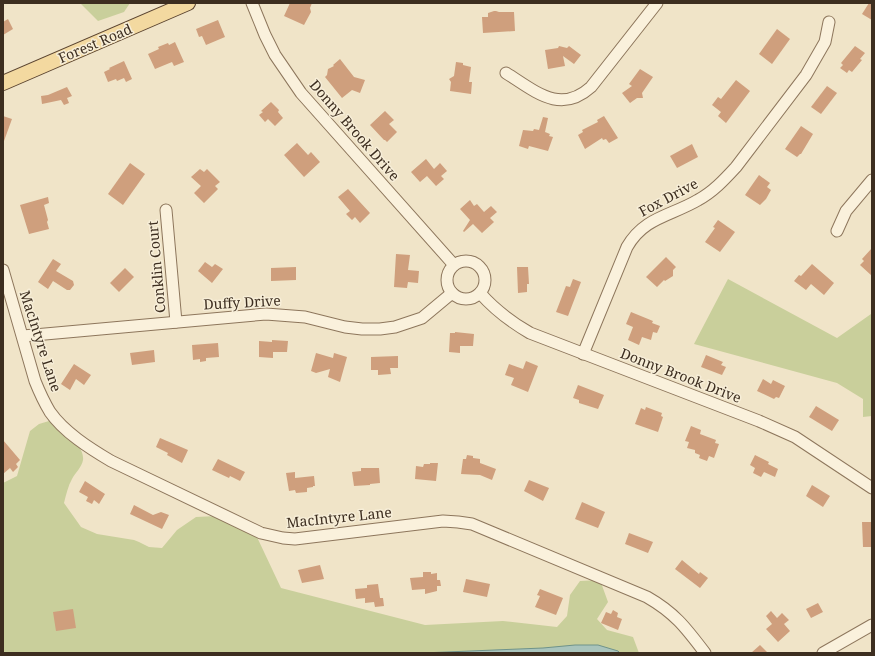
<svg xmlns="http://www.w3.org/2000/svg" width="875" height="656" viewBox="0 0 875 656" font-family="'Noto Serif',serif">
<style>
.green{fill:#c9cf9b}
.water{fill:#a9c4bc;stroke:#6f938a}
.building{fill:#cf9f7d}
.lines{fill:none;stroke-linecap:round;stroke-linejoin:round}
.minor-casing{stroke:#8d765c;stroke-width:13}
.major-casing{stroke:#5b4430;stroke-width:16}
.minor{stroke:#faf1dc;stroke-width:11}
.major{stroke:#f3d9a0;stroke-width:14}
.labels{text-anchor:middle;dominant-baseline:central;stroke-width:3;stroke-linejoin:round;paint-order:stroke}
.street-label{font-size:14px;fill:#3d2e20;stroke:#f7eed8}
</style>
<rect width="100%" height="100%" fill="#f0e4c8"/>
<g class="green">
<path d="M80 3H130L124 12 98 21Z"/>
<path d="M728 279 837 338 871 314 872 311V416L863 417V399L837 383 694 344Z"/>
<path d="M49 421C60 429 85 444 83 460 82 467 75 473 72 479 68 486 66 495 64 503L81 527 97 534 134 540 139 542 149 547 162 548 177 530 196 517 217 516 256 535 281 588 425 625 503 621 557 627 567 616 570 595 580 581 600 580 608 602 597 619 607 630 633 637 639 653H3V483L17 476 30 431 39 424Z"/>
</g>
<path class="water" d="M575 645H598L618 651 620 653H422L543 648Z"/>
<g class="building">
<path d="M290 3H312L310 8 311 12 304 25 284 16Z"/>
<path d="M869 3H872V20L862 14Z"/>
<path d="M494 11H496L499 12H514L515 31 483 33 482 17H488V13Z"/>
<path d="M8 19 13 29 3 35V22Z"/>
<path d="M218 20 225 37 206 45 202 36 199 37 196 29Z"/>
<path d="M777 29 790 39 772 64 759 54Z"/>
<path d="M175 42 184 62 174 66 172 62 155 69 148 54 159 49 158 47 168 43 169 45Z"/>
<path d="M559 46 567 48 569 46 581 55 574 64 563 56 565 66 548 69 545 50 558 48Z"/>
<path d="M855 46 865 53 860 59 862 60 852 72 849 70 847 73 840 68 843 65 841 63Z"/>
<path d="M340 59 354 77 365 80 360 93 352 90 342 98 325 77 327 75 328 69 334 66 333 65Z"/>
<path d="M124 61 132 79 126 82 124 78 117 81 116 79 108 82 104 72 110 69 109 68Z"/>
<path d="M456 62 463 63V65L471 67 469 82H472L471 94 450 91 451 82 449 79 454 76Z"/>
<path d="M640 69 653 77 642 93 643 98H637L630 103 622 93 632 86 629 84Z"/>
<path d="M736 80 750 91 726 123 718 116 721 112 712 105 718 97 721 99Z"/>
<path d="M827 86 837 93 821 114 811 107Z"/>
<path d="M67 87 72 96 67 98 69 103 64 105 61 100 42 104 41 96 48 95Z"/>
<path d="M271 102 279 110 278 112 283 118 275 126 268 119 265 122 259 115 263 112 261 111Z"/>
<path d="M385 111 394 120 389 124 397 132 387 142 385 140H384L370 125Z"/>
<path d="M3 116 12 119 4 141 3 140Z"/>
<path d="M604 116 618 138 609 143 606 139 603 140 602 138 585 149 578 135 583 132 582 130 598 122 597 120Z"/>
<path d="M543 117 548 118 545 132 550 134 549 136 553 137 548 151 529 146 528 149 519 146 523 130 533 131 534 129 539 130Z"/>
<path d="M801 126 813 134 801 154H800L797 157 785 149Z"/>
<path d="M297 143 308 155 311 152 320 162 304 177 284 155Z"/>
<path d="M692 144 698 157 677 168 670 156Z"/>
<path d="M426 159 434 169 440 163 447 171 441 176 444 179 436 186 427 176 420 182 411 172Z"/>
<path d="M130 163 145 174 123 205 108 194Z"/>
<path d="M200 169 204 172 207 169 220 182 215 186 218 189 204 203 194 193 201 186 191 177Z"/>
<path d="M759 175 770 183 767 187 771 190 766 199 760 205 745 195Z"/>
<path d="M348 189 370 213 360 223 355 217 352 220 346 214 350 211 338 197Z"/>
<path d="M48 197 49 203 44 205 48 220 47 222 49 229 29 234 20 205Z"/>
<path d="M470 200 474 206 477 204 484 212 491 206 497 212 490 218 494 222 482 233 473 224 464 232 463 231 470 220 460 209Z"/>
<path d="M718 220 735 232 720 252 705 242 715 228 713 227Z"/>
<path d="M872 248V276L860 265 864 261 862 259Z"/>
<path d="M396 254 410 255 408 270 419 271 418 283 408 282 407 288 394 287Z"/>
<path d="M666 257 676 267 673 270V276L665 281 664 280 657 287 646 277Z"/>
<path d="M53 259 61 264 56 271 73 281 74 285 70 290H67L53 281 48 289 38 282Z"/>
<path d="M205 262 212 267 215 264 223 269 212 283 198 271Z"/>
<path d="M812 264 834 283 824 295 811 284 806 290 794 281 799 275 801 276Z"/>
<path d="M296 267V280L271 281V268Z"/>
<path d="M517 267H528L529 284H527V292L518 293Z"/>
<path d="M125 268 134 277 119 292 110 283Z"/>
<path d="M573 279 581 282 568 316 556 312 566 286 570 287Z"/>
<path d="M631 312 653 321 652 323 660 326 657 333 653 332 651 340 642 337 639 345 628 340 633 327 626 324Z"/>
<path d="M455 332 474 334 473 346H460V353L449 352 450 333H455Z"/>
<path d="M272 340 288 341 287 352H273V358L259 357V341L272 342Z"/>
<path d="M218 343 219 357 206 358V361L200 362V359L193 360 192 345Z"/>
<path d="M154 350 155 362 132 365 130 353Z"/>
<path d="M316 353 333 358 334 353 347 357 340 382 328 377 330 369 316 373 311 371Z"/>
<path d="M706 355 723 362 721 365 726 367 722 375 701 367Z"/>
<path d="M398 356V368H390L391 374 378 375V370H371V357Z"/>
<path d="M526 361 538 366 528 392 511 385 514 378 505 375 509 364 523 369Z"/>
<path d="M74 364 91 375 84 385 76 379 70 390 61 384Z"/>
<path d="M763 379 771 384 773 380 785 386 779 398 776 397 774 399 757 391Z"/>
<path d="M578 385 604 395 598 409 579 403V400L573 398Z"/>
<path d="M816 406 839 420 832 431 809 417Z"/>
<path d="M646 407 662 413 661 416 663 417 658 432 635 424 641 408 645 410Z"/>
<path d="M691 426 701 430 700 434 716 440 715 443 719 444 714 458 709 456 707 461 699 458 700 455 695 453V450L687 448 689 442 685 441Z"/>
<path d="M160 438 188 450 182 463 167 455 168 453 156 447Z"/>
<path d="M3 440 20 460 16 464 18 467 13 472 10 468 3 474Z"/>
<path d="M467 455 473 456V458L480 459V463L496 469 492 480 480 475 461 474 463 459H466Z"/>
<path d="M755 455 769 462 768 464 778 469 775 477 764 472 761 477 753 473 755 468 750 465Z"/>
<path d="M218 459 245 472 240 481 230 476 229 478 212 470Z"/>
<path d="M430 463H438L436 481 415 479 416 466 423 467 424 464H430Z"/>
<path d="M361 468H379L380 483 370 484V485L354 486 352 472 361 471Z"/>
<path d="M295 472V478L314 476 315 486H313V487L307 488V492L296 493 295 490 289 491 286 473Z"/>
<path d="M529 480 549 488 543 501 524 491Z"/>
<path d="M85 481 105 494 99 504 94 500 92 504 86 501 88 497 79 492Z"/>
<path d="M812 485 830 496 823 507 806 496Z"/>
<path d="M582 502 605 512 598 528 575 519Z"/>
<path d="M134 505 153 515 161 512 169 515 162 529 130 514Z"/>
<path d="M862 522H872V547H863Z"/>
<path d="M629 533 653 542 648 553 625 544Z"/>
<path d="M682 560 699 574 700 572 708 578 700 588 675 569Z"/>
<path d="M320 565 324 579 302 583 298 570Z"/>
<path d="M423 572H431V574L437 573V580H440L441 586H437V591L425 594V589L412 590 410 578 423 577Z"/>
<path d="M466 579 490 584 487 597 463 592Z"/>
<path d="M378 584 380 598H383L384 606 375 607 374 602 365 603V598L356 599 355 589 367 588V585Z"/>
<path d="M540 589 563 598 556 615 535 607 540 596 537 595Z"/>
<path d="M818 603 823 612 811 618 806 609Z"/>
<path d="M73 609 76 628 56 631 53 612Z"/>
<path d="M613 610 618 613 617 617 622 619 618 630 601 623 606 612 611 614Z"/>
<path d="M771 611 777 618 782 613 789 620 784 624 790 631 778 642 766 629 772 624 766 616Z"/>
<path d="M760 645 768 653H751Z"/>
</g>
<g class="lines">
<g class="minor-casing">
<g id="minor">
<path d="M252 3 265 35 275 55 301 93 454 265"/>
<path d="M506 73C535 91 560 115 591 87L657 3"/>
<path d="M166 210 176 322"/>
<path d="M837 231 846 211 872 180"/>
<circle cx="466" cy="280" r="19"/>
<path d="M3 270 35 381C39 391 44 402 50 412 64 432 89 448 111 461L261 533 283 538 295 539 443 521 458 522 472 524 647 597C675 613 686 628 705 653"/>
<path d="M480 293C495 310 511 322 530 333L759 421 795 437 872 488"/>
<path d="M23 336 266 314 305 317 345 327 362 329H380L395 327 422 318 452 293"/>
<path d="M583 354 627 247C644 217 671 216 698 200 713 192 724 180 736 167L806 75 825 42 829 22"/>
<path d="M823 653 872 625"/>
</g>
</g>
<g class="major-casing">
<path id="major" d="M3 83 188 3"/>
</g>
<use href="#minor" class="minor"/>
<use href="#major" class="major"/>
</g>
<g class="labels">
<g class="street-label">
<text transform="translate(95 43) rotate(-23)">Forest Road</text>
<text transform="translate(355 130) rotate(49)">Donny Brook Drive</text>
<text transform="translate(668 197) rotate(-28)">Fox Drive</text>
<text transform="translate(156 267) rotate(-95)">Conklin Court</text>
<text transform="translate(242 302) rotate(-3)">Duffy Drive</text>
<text transform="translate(41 341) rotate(72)">MacIntyre Lane</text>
<text transform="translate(681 375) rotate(21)">Donny Brook Drive</text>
<text transform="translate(339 517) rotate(-6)">MacIntyre Lane</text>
</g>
</g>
<rect width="875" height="656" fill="none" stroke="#3d2e20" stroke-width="8"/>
</svg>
